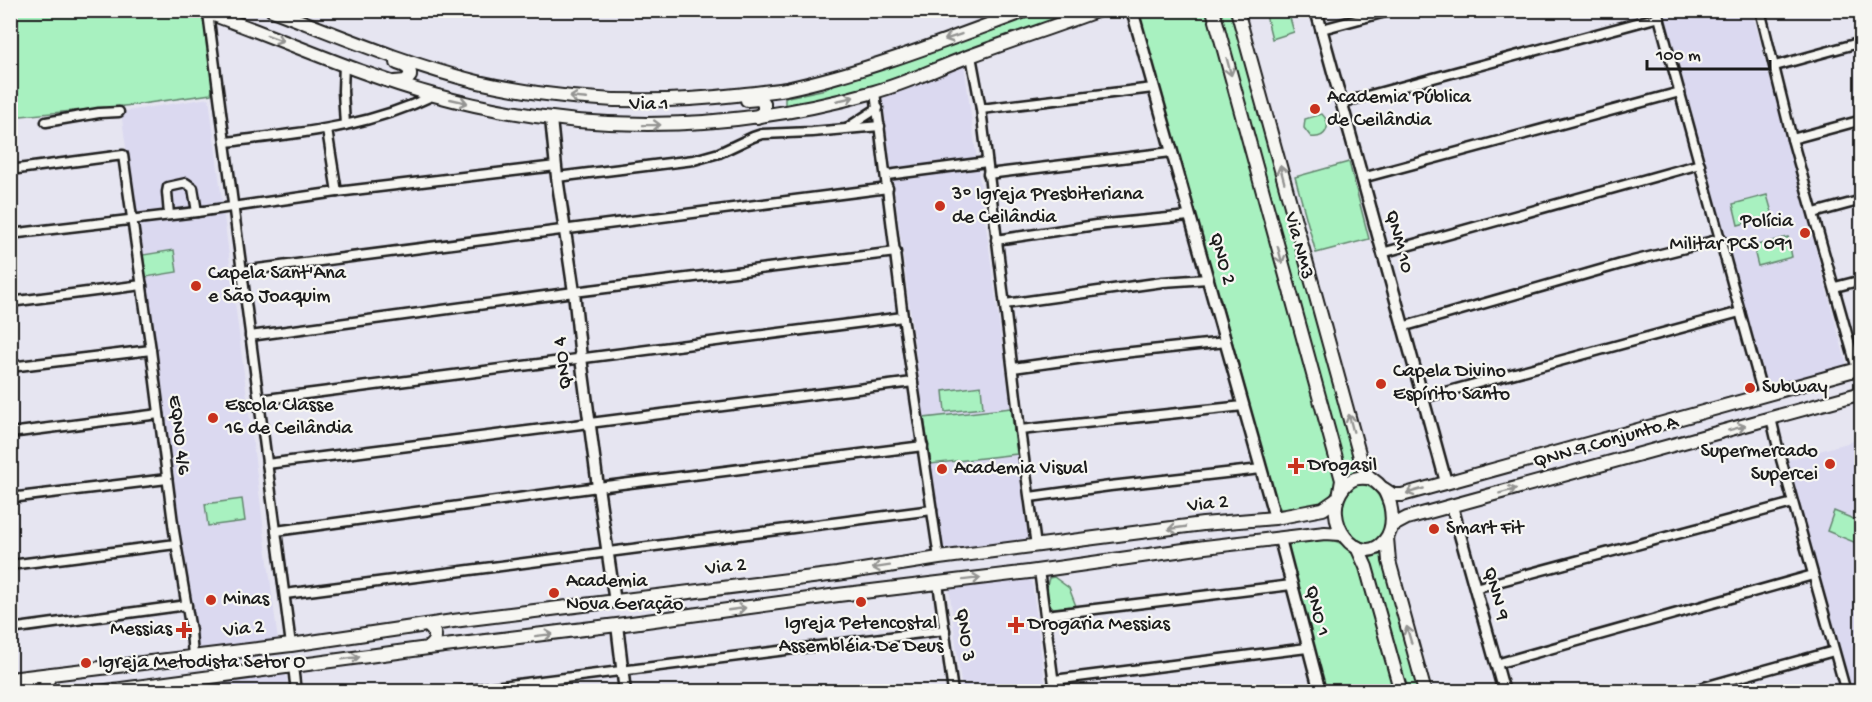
<svg xmlns="http://www.w3.org/2000/svg" width="1872" height="702" viewBox="0 0 1872 702" font-family="'Gochi Hand',sans-serif">
<style>
.built{fill:#dbd9f0}
.green{fill:#a8f1c0;stroke:#62866e;stroke-width:1.5}
.lines{fill:none;stroke-linecap:round;stroke-linejoin:round}
.minor-casing{stroke:#1c1c1c;stroke-width:13}
.tertiary-casing{stroke:#1c1c1c;stroke-width:15}
.secondary-casing{stroke:#1c1c1c;stroke-width:16}
.minor{stroke:#f6f6f2;stroke-width:8}
.tertiary{stroke:#f6f6f2;stroke-width:10}
.secondary{stroke:#f6f6f2;stroke-width:12}
.oneway{stroke:#949492}
.poi-dot{fill:#c8321e;stroke:#f6f6f2;stroke-width:2}
.labels{text-anchor:middle;dominant-baseline:central;stroke-width:4.5;stroke-linejoin:round;paint-order:stroke}
.poi-label{font-size:20px;fill:#1c1c1c;stroke:#f6f6f2;text-anchor:start}
.street-label{font-size:20px;fill:#1c1c1c;stroke:#f6f6f2}
</style>
<rect width="100%" height="100%" fill="#e6e5f1"/>
<filter id="ink" filterUnits="userSpaceOnUse"><feTurbulence type="fractalNoise" baseFrequency=".0167" numOctaves="2"/><feDisplacementMap in="SourceGraphic" scale="12" xChannelSelector="R" yChannelSelector="G"/><feConvolveMatrix kernelMatrix="1 2 1 2 8 2 1 2 1" color-interpolation-filters="sRGB"/></filter>
<g filter="url(#ink)">
<g class="built">
<path d="M1664 11H1752L1847 366 1767 387Z"/>
<path d="M964 64 1029 543 942 554 882 95Z"/>
<path d="M209 98 278 641 197 652 121 112Z"/>
<path d="M1861 439V691H1851L1788 460Z"/>
<path d="M1031 575 1046 691H962L949 587Z"/>
<path d="M286 672 288 691H203L202 682Z"/>
</g>
<g class="green">
<path d="M192 10 202 15 204 19 213 86 211 94 134 105 11 117 10 11Z"/>
<path d="M1043 11H1084L878 85 847 94 786 106 785 104V99L788 97 826 89 842 80 900 61Z"/>
<path d="M1136 11H1208L1337 478C1332 509 1310 506 1284 509H1281L1277 505 1229 330Z"/>
<path d="M1218 11H1233L1265 136 1360 471 1346 475Z"/>
<path d="M1265 11H1288L1294 32 1272 39Z"/>
<path d="M1322 114C1333 125 1326 139 1311 137L1304 128 1305 119Z"/>
<path d="M1349 162 1369 239 1316 253 1295 177Z"/>
<path d="M1767 195 1773 216 1738 225 1733 204Z"/>
<path d="M1788 237 1792 257 1758 266 1753 246Z"/>
<path d="M174 250 177 272 146 277 143 255Z"/>
<path d="M981 386 983 408 945 412 943 391Z"/>
<path d="M1011 408 1017 454 931 464 924 418Z"/>
<path d="M1361 484C1383 488 1388 515 1384 534L1371 544C1368 544 1364 544 1361 543 1338 536 1333 487 1361 484Z"/>
<path d="M242 499 245 521 208 526 205 504Z"/>
<path d="M1834 511 1861 522V545L1827 531Z"/>
<path d="M1327 538 1340 543 1349 548 1361 566 1396 691H1326L1288 557 1289 540Z"/>
<path d="M1383 554 1420 691H1404L1369 558Z"/>
<path d="M1054 577 1069 588 1076 606 1052 608C1046 598 1045 590 1049 578Z"/>
</g>
<g class="lines">
<g class="minor-casing">
<g id="minor">
<path d="M1657 10 1763 395"/>
<path d="M1760 10 1792 139 1857 369"/>
<path d="M208 13 291 645"/>
<path d="M1322 29 1393 10"/>
<path d="M971 56 981 109 1020 430 1036 546"/>
<path d="M344 64 343 91 345 125"/>
<path d="M1775 66 1862 42"/>
<path d="M875 92 903 317 939 558"/>
<path d="M1341 103 1659 17"/>
<path d="M981 109 1153 88"/>
<path d="M46 122 99 113 119 112"/>
<path d="M850 126 878 108"/>
<path d="M327 130 337 192"/>
<path d="M1792 139 1862 120"/>
<path d="M226 142C299 133 367 128 434 95"/>
<path d="M10 170 123 155 151 350 174 531 191 631 193 656"/>
<path d="M988 174 1171 152"/>
<path d="M887 175 987 162"/>
<path d="M557 177 694 160 719 153 753 137 762 134 812 132 880 126"/>
<path d="M1362 178 1680 92"/>
<path d="M1814 213 1862 200"/>
<path d="M169 215 167 192 168 187 186 183 193 188 197 212"/>
<path d="M10 234 197 212 337 192 556 166"/>
<path d="M996 240 1096 225 1189 216"/>
<path d="M1382 253 1700 164"/>
<path d="M242 271 888 188"/>
<path d="M1835 287 1862 280"/>
<path d="M10 302 142 285"/>
<path d="M1005 304 1163 282 1208 279"/>
<path d="M1402 327 1621 264 1721 239"/>
<path d="M250 336 574 292 896 252"/>
<path d="M10 367 151 350"/>
<path d="M1013 368 1113 354 1226 342"/>
<path d="M1423 398 1740 312"/>
<path d="M259 400 903 317"/>
<path d="M1771 418 1779 452 1846 692"/>
<path d="M1020 430 1243 406"/>
<path d="M10 433 159 414"/>
<path d="M267 464 913 382"/>
<path d="M1030 497 1110 486 1261 469"/>
<path d="M10 498 167 479"/>
<path d="M276 531 598 487 923 446"/>
<path d="M10 565 176 544"/>
<path d="M1039 570 1055 692"/>
<path d="M938 583 953 692"/>
<path d="M1475 588 1793 503"/>
<path d="M285 594 932 510"/>
<path d="M1046 615 1291 585"/>
<path d="M10 629 187 605"/>
<path d="M1496 664 1813 575"/>
<path d="M293 666 296 692"/>
<path d="M196 679 197 692"/>
<path d="M1054 680 1307 648"/>
<path d="M454 692 945 630"/>
<path d="M1686 692 1834 651"/>
</g>
</g>
<g class="tertiary-casing">
<g id="tertiary">
<path d="M1132 10 1275 518"/>
<path d="M1316 10 1446 482"/>
<path d="M551 119 557 177 574 292 581 358 598 487 615 602"/>
<path d="M1452 506 1504 692"/>
<path d="M1280 539 1320 692"/>
<path d="M617 625 625 692"/>
</g>
</g>
<g class="secondary-casing">
<g id="secondary">
<path d="M200 10C278 37 354 73 434 95 580 135 728 133 874 92 904 84 933 70 962 59 1007 42 1053 27 1099 10"/>
<path d="M272 10C340 36 408 65 478 82 563 101 650 105 736 95 752 93 769 92 786 89 867 72 949 39 1028 10"/>
<path d="M1213 10 1339 469 1342 480 1340 492"/>
<path d="M1237 10 1362 464C1368 481 1372 476 1382 488 1386 491 1388 499 1390 504 1393 517 1393 530 1385 540 1360 572 1318 519 1344 487 1351 478 1358 477 1368 478"/>
<path d="M395 82 406 81 410 76C411 67 405 66 397 63"/>
<path d="M747 100 759 99 764 103V112L757 117"/>
<path d="M1384 489 1393 495H1402L1862 368"/>
<path d="M1392 526 1407 518 1862 393"/>
<path d="M1387 538 1389 561 1425 692"/>
<path d="M1357 547 1366 567 1401 692"/>
<path d="M427 625C436 632 439 639 428 648"/>
<path d="M27 677 32 688 31 692"/>
<path d="M10 679 291 645 453 621 837 574 939 558 1203 524 1275 518 1323 509 1336 500"/>
<path d="M46 692C45 684 47 680 52 674"/>
<path d="M99 692 428 648 617 625 838 595 1029 572 1205 547 1325 533 1341 534"/>
</g>
</g>
<use href="#minor" class="minor"/>
<use href="#tertiary" class="tertiary"/>
<use href="#secondary" class="secondary"/>
</g>
<defs><path id="oneway-shaft" d="M-6 0H5M1.5-3L5.5 0L1.5 3" fill="none" stroke-width="1.6" stroke-linecap="round" stroke-linejoin="round" transform="scale(1.5)"/></defs>
<g class="oneway">
<use href="#oneway-shaft" transform="translate(953 37) rotate(161)"/>
<use href="#oneway-shaft" transform="translate(275 38) rotate(20)"/>
<use href="#oneway-shaft" transform="translate(1229 67) rotate(75)"/>
<use href="#oneway-shaft" transform="translate(578 98) rotate(-175)"/>
<use href="#oneway-shaft" transform="translate(845 99) rotate(-13)"/>
<use href="#oneway-shaft" transform="translate(459 101) rotate(13)"/>
<use href="#oneway-shaft" transform="translate(652 125) rotate(-1)"/>
<use href="#oneway-shaft" transform="translate(1282 174) rotate(-105)"/>
<use href="#oneway-shaft" transform="translate(1280 255) rotate(75)"/>
<use href="#oneway-shaft" transform="translate(1351 423) rotate(-105)"/>
<use href="#oneway-shaft" transform="translate(1737 428) rotate(-15)"/>
<use href="#oneway-shaft" transform="translate(1415 491) rotate(164)"/>
<use href="#oneway-shaft" transform="translate(1508 491) rotate(-15)"/>
<use href="#oneway-shaft" transform="translate(1177 528) rotate(172)"/>
<use href="#oneway-shaft" transform="translate(881 567) rotate(171)"/>
<use href="#oneway-shaft" transform="translate(972 579) rotate(-7)"/>
<use href="#oneway-shaft" transform="translate(737 609) rotate(-8)"/>
<use href="#oneway-shaft" transform="translate(544 635) rotate(-7)"/>
<use href="#oneway-shaft" transform="translate(1409 635) rotate(-106)"/>
<use href="#oneway-shaft" transform="translate(351 658) rotate(-8)"/>
</g>
</g>
<g class="poi-dot">
<circle cx="1315" cy="109" r="6"/>
<circle cx="940" cy="206" r="6"/>
<circle cx="1805" cy="233" r="6"/>
<circle cx="196" cy="286" r="6"/>
<circle cx="1381" cy="384" r="6"/>
<circle cx="1750" cy="388" r="6"/>
<circle cx="213" cy="418" r="6"/>
<circle cx="1830" cy="464" r="6"/>
<path d="M1293 457h6v6h6v6h-6v6h-6v-6h-6v-6h6z"/>
<circle cx="942" cy="469" r="6"/>
<circle cx="1434" cy="529" r="6"/>
<circle cx="554" cy="593" r="6"/>
<circle cx="211" cy="600" r="6"/>
<circle cx="861" cy="602" r="6"/>
<path d="M1013 616h6v6h6v6h-6v6h-6v-6h-6v-6h6z"/>
<path d="M181 621h6v6h6v6h-6v6h-6v-6h-6v-6h6z"/>
<circle cx="86" cy="663" r="6"/>
</g>
<g class="labels">
<g class="poi-label">
<text x="1327" y="98">Academia Pública<tspan x="1327" dy="23">de Ceilândia</tspan></text>
<text x="952" y="195">3º Igreja Presbiteriana<tspan x="952" dy="23">de Ceilândia</tspan></text>
<text x="1793" y="222" text-anchor="end">Polícia<tspan x="1793" dy="23">Militar PCS 091</tspan></text>
<text x="208" y="274">Capela Sant'Ana<tspan x="208" dy="23">e São Joaquim</tspan></text>
<text x="1393" y="372">Capela Divino<tspan x="1393" dy="23">Espírito Santo</tspan></text>
<text x="1762" y="388">Subway</text>
<text x="225" y="406">Escola Classe<tspan x="225" dy="23">16 de Ceilândia</tspan></text>
<text x="1818" y="452" text-anchor="end">Supermercado<tspan x="1818" dy="23">Supercei</tspan></text>
<text x="1308" y="466">Drogasil</text>
<text x="954" y="469">Academia Visual</text>
<text x="1446" y="529">Smart Fit</text>
<text x="566" y="582">Academia<tspan x="566" dy="23">Nova Geração</tspan></text>
<text x="223" y="600">Minas</text>
<text x="861" y="624" text-anchor="middle">Igreja Petencostal<tspan x="861" dy="23">Assembléia De Deus</tspan></text>
<text x="1028" y="625">Drogaria Messias</text>
<text x="172" y="630" text-anchor="end">Messias</text>
<text x="98" y="663">Igreja Metodista Setor O</text>
</g>
<g class="street-label">
<text x="649" y="105">Via 1</text>
<text transform="translate(1398 242) rotate(75)">QNM 10</text>
<text transform="translate(1298 246) rotate(75)">Via NM3</text>
<text transform="translate(1221 259) rotate(74)">QNO 2</text>
<text transform="translate(564 363) rotate(-97)">QNO 4</text>
<text transform="translate(178 435) rotate(83)">EQNO 4/6</text>
<text transform="translate(1606 443) rotate(-16)">QNN 9 Conjunto A</text>
<text transform="translate(1208 505) rotate(-6)">Via 2</text>
<text transform="translate(726 568) rotate(-7)">Via 2</text>
<text transform="translate(1495 594) rotate(74)">QNN 9</text>
<text transform="translate(1316 611) rotate(75)">QNO 1</text>
<text transform="translate(244 630) rotate(-7)">Via 2</text>
<text transform="translate(964 635) rotate(82)">QNO 3</text>
</g>
</g>
<rect width="1872" height="702" fill="none" stroke="#f6f6f2" stroke-width="36"/>
<rect x="18" y="18" width="1836" height="666" fill="none" stroke="#1c1c1c" stroke-width="2" filter="url(#ink)"/>
<path d="M1647 60v9h123v-9" fill="none" stroke="#1c1c1c" stroke-width="3"/>
<text x="1656" y="60" font-size="18" fill="#1c1c1c" stroke="#f6f6f2" stroke-width="4.5" paint-order="stroke">100 m</text>
</svg>
